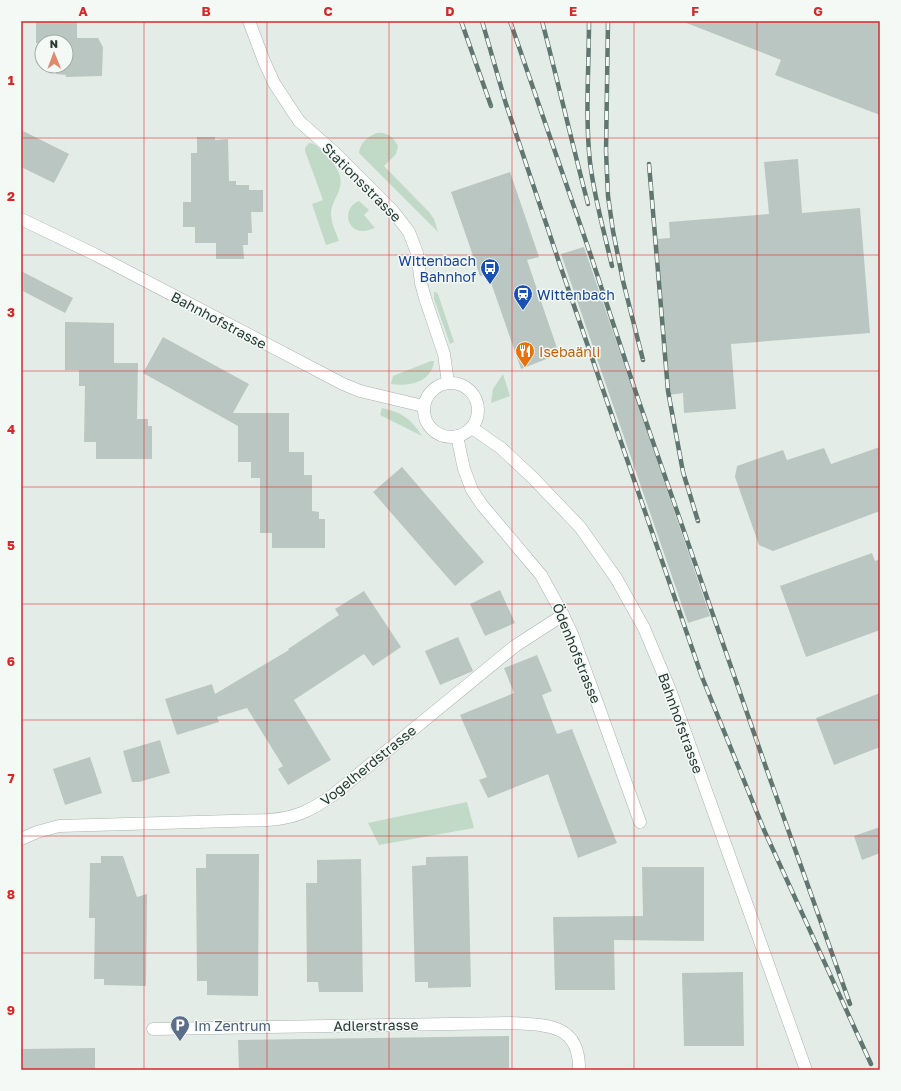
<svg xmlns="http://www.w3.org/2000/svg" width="901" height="1091" viewBox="0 0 901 1091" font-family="'Golos Text',sans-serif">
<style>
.green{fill:#c0dac7}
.building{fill:#bac6c1}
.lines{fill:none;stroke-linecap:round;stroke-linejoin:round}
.minor-casing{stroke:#a7b3af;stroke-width:13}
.minor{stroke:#fff;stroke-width:12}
.rail-casing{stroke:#607670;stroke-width:4.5}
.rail{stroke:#f4f9f6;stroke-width:3;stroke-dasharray:9;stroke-linecap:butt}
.grid{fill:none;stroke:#d62828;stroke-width:1;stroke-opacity:0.55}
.labels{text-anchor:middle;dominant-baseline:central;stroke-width:3;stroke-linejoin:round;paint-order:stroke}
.street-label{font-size:14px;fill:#263b35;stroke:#f4f9f6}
.transit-label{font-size:14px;fill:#164399;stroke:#f4f9f6;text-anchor:end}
.food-label{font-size:14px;fill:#c56008;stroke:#f4f9f6;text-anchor:start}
.service-label{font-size:14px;fill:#4e5e75;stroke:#f4f9f6;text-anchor:start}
.neatline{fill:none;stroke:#d62828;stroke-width:1.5}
.grid-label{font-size:13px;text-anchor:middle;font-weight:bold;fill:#d62828}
</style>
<rect width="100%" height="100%" fill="#e4ece8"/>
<g class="green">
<path d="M377 133C387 132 393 137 398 146L396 154 384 166 429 212 434 219 438 232 359 153C360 143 368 136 377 133Z"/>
<path d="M309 143C316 143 319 149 324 153 335 165 346 176 338 193 335 200 331 206 331 214 331 223 336 232 339 241L326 245 312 204 323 200 305 151V148Z"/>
<path d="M359 201 369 210 364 215 375 228C371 229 367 231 363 231 345 231 343 207 359 201Z"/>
<path d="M434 292H436L438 294 454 342 450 344 434 299Z"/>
<path d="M431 361H434C432 382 409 387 391 384L393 376Z"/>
<path d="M503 374 510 396 491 403 493 389Z"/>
<path d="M382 408C403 413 410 418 422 436L380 415Z"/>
<path d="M467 802 474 828 379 845 368 823Z"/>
</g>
<g class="building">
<path d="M36 21H77V38H98L103 47 102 76 66 77V75L56 74V66H66V42H42V63H40V43H36Z"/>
<path d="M684 21H880V115L775 75 781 60 684 22Z"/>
<path d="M21 130 69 154 54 183 21 167Z"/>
<path d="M197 137H215V140L228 139 229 181H236V185H249V190H263V212H251L252 233H248V245H243L244 259H216V243H195V227H183V202H191V153H197Z"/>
<path d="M798 159 802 213 860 208 870 333 731 344 736 409 684 413 683 393 669 395 657 239 670 238 669 222 769 214 764 162Z"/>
<path d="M510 172 539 257 527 260 559 354 521 369 488 274 480 276 451 192Z"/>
<path d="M584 247 710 616 688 623 561 254Z"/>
<path d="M21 271 73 298 65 313 21 290Z"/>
<path d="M65 322 114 323V363H138L137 419H148V426H152V459H96V442H84L85 386H79V370H65Z"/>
<path d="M163 337 249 384 233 413H289V452H304V475H312V511L319 512V519H325V548H272V533H260V478H251V462H238V426L143 373Z"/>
<path d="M880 447V511L773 551 759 545 735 477 737 466 783 450 787 460 824 448 831 464Z"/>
<path d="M402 467 484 562 455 586 373 492Z"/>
<path d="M872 553 875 561 880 559V630L806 657 780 586Z"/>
<path d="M500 590 515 623 485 636 470 604Z"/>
<path d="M364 591 401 647 373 666 364 654 294 700 331 760 288 785 278 769 283 766 247 708 217 717 219 722 177 735 165 699 212 684 215 694 289 650 288 649 339 615 335 609Z"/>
<path d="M458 637 473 671 440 685 425 651Z"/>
<path d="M537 655 552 691 542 695 557 734 572 729 617 843 578 858 548 774 488 798 479 780 487 777 460 715 514 693 504 668Z"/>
<path d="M880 693V747L834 765 816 718Z"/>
<path d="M160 740 170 773 139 782H132L123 751Z"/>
<path d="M90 757 102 793 65 805 53 769Z"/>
<path d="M880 827V853L862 860 854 836Z"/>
<path d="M206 854H259L258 996 207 995V981H197L196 868H206Z"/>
<path d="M101 856H123L137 897 147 894 146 986 104 985V979H94L95 918H89L90 863H101Z"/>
<path d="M468 856 471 987 428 988V982H415L412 866 426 865V857Z"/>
<path d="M361 859 363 992H319L318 982H307L306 883H317V860Z"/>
<path d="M642 867H704V941L614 940 615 990H555L553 917 643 916Z"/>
<path d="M743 972 744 1046H684L682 973Z"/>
<path d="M509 1036V1070H239L238 1040Z"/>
<path d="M95 1048V1070H21V1049Z"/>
</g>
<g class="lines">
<g class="minor-casing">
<g id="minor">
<path d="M249 21 264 61 274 83 299 121 334 152 392 210 409 232 417 253 421 283 425 298 444 354 448 383"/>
<path d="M21 219 96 255 343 384 360 391 423 406"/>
<circle cx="451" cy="410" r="27"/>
<path d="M472 428 501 448 533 478 580 527 616 578 644 628 670 690 806 1070"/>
<path d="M457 436 464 469 472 490 482 505 541 575 563 615 572 634 598 705 640 822"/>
<path d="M21 839 37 832 59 826 268 820C296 818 310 811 333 795L515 646 563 615"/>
<path d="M153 1029 511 1023C548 1025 580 1024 579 1070"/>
</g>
</g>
<use href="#minor" class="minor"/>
<g class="rail-casing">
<g id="rail">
<path d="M461 21 491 106"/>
<path d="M482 21 506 104 560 265 702 677 764 830 871 1064"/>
<path d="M510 21 591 256 636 393 763 759 850 1004"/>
<path d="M542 21C558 82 572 143 588 204"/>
<path d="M589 21C589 66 585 117 590 162 594 197 604 231 612 266"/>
<path d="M608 21 606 151 608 196 613 231 623 281 643 360"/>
<path d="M649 164 668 391 683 472 698 521"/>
</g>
</g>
<use href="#rail" class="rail"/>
</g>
<path class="grid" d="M144 21V1070M267 21V1070M389 21V1070M512 21V1070M634 21V1070M757 21V1070M21 138H880M21 255H880M21 371H880M21 487H880M21 604H880M21 720H880M21 836H880M21 953H880"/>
<defs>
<g id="bus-pin" transform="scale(1)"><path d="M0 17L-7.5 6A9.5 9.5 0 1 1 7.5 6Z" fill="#1a4fb4" stroke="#f4f9f6"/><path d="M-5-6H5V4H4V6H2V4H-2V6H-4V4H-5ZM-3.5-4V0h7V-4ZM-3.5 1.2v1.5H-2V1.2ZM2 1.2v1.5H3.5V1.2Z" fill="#fff"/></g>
<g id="station-pin" transform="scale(1)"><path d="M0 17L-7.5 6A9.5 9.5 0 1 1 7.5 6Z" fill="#1a4fb4" stroke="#f4f9f6"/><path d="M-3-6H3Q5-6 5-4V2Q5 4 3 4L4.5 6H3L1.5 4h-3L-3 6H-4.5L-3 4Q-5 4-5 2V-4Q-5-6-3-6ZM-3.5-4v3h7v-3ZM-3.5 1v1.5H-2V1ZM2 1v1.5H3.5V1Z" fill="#fff"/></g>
<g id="restaurant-pin" transform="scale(1)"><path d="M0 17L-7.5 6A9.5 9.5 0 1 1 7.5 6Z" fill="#e8710a" stroke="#f4f9f6"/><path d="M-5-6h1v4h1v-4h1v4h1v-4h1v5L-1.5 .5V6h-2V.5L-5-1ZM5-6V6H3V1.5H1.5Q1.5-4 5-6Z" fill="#fff"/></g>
<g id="parking-pin" transform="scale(1)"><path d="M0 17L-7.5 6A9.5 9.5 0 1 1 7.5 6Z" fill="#5c6f8a" stroke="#f4f9f6"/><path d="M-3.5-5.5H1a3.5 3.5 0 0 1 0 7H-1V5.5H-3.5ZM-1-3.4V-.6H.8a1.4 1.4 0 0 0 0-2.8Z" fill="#fff"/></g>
</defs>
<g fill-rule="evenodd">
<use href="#bus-pin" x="490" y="268"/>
<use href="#station-pin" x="523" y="294"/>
<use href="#restaurant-pin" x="525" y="351"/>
<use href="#parking-pin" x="180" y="1025"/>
</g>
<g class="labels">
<g class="street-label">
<text transform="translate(362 182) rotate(45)">Stationsstrasse</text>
<text transform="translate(219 320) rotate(28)">Bahnhofstrasse</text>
<text transform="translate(577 653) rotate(68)">Ödenhofstrasse</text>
<text transform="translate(681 723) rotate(70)">Bahnhofstrasse</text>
<text transform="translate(368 765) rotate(-39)">Vogelherdstrasse</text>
<text transform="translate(376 1025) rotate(-1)">Adlerstrasse</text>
</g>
<g class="transit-label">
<text x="476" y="260">Wittenbach<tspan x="476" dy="16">Bahnhof</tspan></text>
<text x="537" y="294" text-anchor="start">Wittenbach</text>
</g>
<g class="food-label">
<text x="539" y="351">Isebaänli</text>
</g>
<g class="service-label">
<text x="194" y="1025">Im Zentrum</text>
</g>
</g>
<rect width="901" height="1091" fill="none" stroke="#f4f9f6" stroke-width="44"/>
<g transform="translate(54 54) rotate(359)"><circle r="19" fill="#f4f9f6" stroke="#a2ada9"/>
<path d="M0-3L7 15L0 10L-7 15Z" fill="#e1896d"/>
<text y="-6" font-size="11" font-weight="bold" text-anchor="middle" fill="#263b35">N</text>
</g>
<rect x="22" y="22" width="857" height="1047" class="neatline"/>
<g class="grid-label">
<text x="83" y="16">A</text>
<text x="206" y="16">B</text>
<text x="328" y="16">C</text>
<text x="450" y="16">D</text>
<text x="573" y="16">E</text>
<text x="695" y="16">F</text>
<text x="818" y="16">G</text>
<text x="11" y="85">1</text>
<text x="11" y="201">2</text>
<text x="11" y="317">3</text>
<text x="11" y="434">4</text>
<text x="11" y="550">5</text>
<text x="11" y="666">6</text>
<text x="11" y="783">7</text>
<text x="11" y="899">8</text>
<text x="11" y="1015">9</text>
</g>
</svg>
